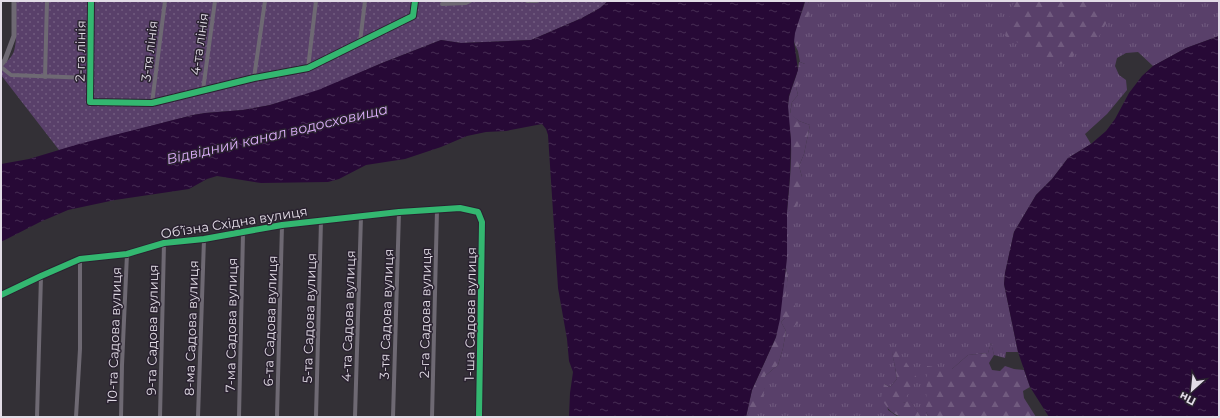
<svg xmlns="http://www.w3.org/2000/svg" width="1220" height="418" viewBox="0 0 1220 418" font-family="Montserrat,sans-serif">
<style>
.grass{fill:url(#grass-tufts)}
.forest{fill:url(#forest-firs)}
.park{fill:url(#park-dots)}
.water{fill:url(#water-ripples)}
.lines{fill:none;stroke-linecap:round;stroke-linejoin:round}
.minor{stroke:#6e6973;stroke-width:4}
.tertiary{stroke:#6e6973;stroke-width:5}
.cycleway-casing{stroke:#2a2230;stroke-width:8}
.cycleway{stroke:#33b770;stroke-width:6}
.labels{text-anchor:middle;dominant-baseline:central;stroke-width:3;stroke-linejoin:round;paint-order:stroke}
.street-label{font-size:13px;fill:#e2dce6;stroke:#2a2230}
.water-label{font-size:14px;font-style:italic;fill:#ddaffb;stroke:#2a2230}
</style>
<defs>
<pattern id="grass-tufts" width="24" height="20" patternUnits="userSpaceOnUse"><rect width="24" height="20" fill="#59406a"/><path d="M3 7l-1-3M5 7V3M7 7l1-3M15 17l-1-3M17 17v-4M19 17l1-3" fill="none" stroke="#715b7f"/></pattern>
<pattern id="forest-firs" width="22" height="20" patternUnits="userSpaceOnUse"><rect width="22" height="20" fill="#59406a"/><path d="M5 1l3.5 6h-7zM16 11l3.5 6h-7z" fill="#715b7f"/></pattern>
<pattern id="park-dots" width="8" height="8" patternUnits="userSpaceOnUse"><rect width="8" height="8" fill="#59406a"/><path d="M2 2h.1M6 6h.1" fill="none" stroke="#715b7f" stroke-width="1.8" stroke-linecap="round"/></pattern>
<pattern id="water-ripples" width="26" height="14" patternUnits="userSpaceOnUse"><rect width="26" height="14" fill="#270936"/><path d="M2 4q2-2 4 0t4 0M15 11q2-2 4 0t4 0" fill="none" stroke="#462c53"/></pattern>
</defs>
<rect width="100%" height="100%" fill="#333036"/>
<path class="grass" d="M809 1H1219V36L1186 48 1153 66 1138 52 1126 53 1117 58 1115 66 1119 75 1126 80 1127 90 1107 114 1085 134 1091 144 1068 158 1052 179 1036 195 1014 232 1005 273 1004 284 1018 352H1006L1005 358 994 355 991 343 988 353 968 355 952 369 926 412 929 417H921L910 401 903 403 892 350 897 379 890 387 884 384 888 410 898 417H747L749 412 765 388V376L778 365 783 348 786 331 781 322 785 318 784 301 788 276 786 268 787 212 790 210 802 177 799 166 804 154 810 125 799 121 790 114 792 102 798 95 796 87 805 64 800 62 798 51 796 47 798 45 797 30Z"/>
<g class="forest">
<path d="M805 1H809L807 7 810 12 803 28 798 30C800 36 800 43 796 47 789 33 803 15 805 1Z"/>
<path d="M1015 1H1088C1091 12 1100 15 1110 16L1097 40H1078L1074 55 1069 62 1059 64 1040 60 1026 47 1005 36 1011 8Z"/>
<path d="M799 62H800L805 64V78L796 87 798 95 792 102 790 113 799 121 810 125 804 154 799 166 802 177V192L797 206 787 212C789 188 792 164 791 141 790 130 788 118 788 107 788 91 798 78 799 62Z"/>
<path d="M786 268 788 276 785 301 796 303 793 312 799 322 791 329 785 318 781 322 786 331 783 348 778 365 765 376V388L761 406 749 412 747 417H746L752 390 776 337Z"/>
<path d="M991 342 994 355 989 363 992 370 1000 371 1005 366 1014 369 1024 370 1030 387 1023 391 1024 398 1036 417H929L926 412 927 366 952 369 968 355 988 353Z"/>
<path d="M896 348 917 378 903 403 910 400 921 417C898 417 893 418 881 398L884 384 890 387 897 379 892 350Z"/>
</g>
<path class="park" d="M15 1H608L600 8 582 18 531 40 461 43 441 40 382 63 318 91 270 105 243 110 205 113 193 115 59 150 1 75C1 62 11 61 14 51 18 38 15 16 15 1Z"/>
<g class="water">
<path d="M608 1H805L795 33 794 42 798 70 789 96 788 106 791 141 790 176 787 212V258L780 319 776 337 752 390 746 417H569L570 393 573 372 569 361 567 339 558 288 548 135 546 129 542 124 506 131 486 132 467 136 441 147 405 159 366 165 339 179 328 182 261 183 217 176 207 179 189 189 115 200 68 210 40 222 1 242V164L29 159 79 144 193 115 205 113 243 110 270 105 318 90 382 63 441 40 461 43 531 40 582 18 600 8Z"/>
<path d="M1219 36V417H1049L1030 387 1018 352 1004 284 1005 273 1014 232 1036 195 1052 179 1068 158 1091 144 1106 131 1115 119 1129 93 1142 76 1153 66 1186 48Z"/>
</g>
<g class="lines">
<g class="minor">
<path d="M91 1 90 102 152 103 254 78 308 68 413 16 415 1"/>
<path d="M527 1H537"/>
<path d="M442 4 466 3 470 1"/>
<path d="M360 42 365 1"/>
<path d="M1 67 11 75 90 78"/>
<path d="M308 68 316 1"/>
<path d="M45 77 47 1"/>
<path d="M254 78 265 1"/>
<path d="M203 90 215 1"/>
<path d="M152 103 165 1"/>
<path d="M1 295 41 276 80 259 127 254 164 243 204 239 282 225 399 212 460 208 478 212 482 222 479 417"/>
<path d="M37 417 41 276"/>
<path d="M76 417 80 349V259"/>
<path d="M121 417 122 365 127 254"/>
<path d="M160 417 164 243"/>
<path d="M198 417 204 239"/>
<path d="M239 417 243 233"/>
<path d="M277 417 282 225"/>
<path d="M316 417 321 220"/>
<path d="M355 417 361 216"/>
<path d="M393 417 399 212"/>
<path d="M432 417 437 210"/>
</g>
<path class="tertiary" d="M1 65 5 60 14 36V1"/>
<g class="cycleway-casing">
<g id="cycleway">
<path d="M91 1 90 102 152 103 254 78 308 68 413 16 415 1"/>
<path d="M1 295 41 276 80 259 127 254 164 243 204 239 282 225 399 212 460 208 478 212 482 222 479 417"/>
</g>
</g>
<use href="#cycleway" class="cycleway"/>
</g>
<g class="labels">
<g class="street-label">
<text transform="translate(199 44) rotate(-82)">4-та лінія</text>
<text transform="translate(80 51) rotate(-89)">2-га лінія</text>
<text transform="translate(149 51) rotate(-83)">3-тя лінія</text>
<text transform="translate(234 222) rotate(-9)">Обʼїзна Східна вулиця</text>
<text transform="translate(425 313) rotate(-89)">2-га Садова вулиця</text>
<text transform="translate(386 314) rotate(-88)">3-тя Садова вулиця</text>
<text transform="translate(470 314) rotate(-89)">1-ша Садова вулиця</text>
<text transform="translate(348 316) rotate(-88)">4-та Садова вулиця</text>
<text transform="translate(309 318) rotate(-88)">5-та Садова вулиця</text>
<text transform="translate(270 321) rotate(-88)">6-та Садова вулиця</text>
<text transform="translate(231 325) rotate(-89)">7-ма Садова вулиця</text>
<text transform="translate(191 328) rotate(-88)">8-ма Садова вулиця</text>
<text transform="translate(152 330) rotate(-89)">9-та Садова вулиця</text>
<text transform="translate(114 335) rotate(-88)">10-та Садова вулиця</text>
</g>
<g class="water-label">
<text transform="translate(277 134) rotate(-13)">Відвідний канал водосховища</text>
</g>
</g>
<rect width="1220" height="418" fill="none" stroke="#e2dce6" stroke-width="4"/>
<g transform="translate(1192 390) rotate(207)" stroke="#2a2230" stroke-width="3" paint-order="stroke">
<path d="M0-3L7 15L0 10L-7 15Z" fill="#e2dce6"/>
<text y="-6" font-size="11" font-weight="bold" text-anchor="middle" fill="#e2dce6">Пн</text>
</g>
</svg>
